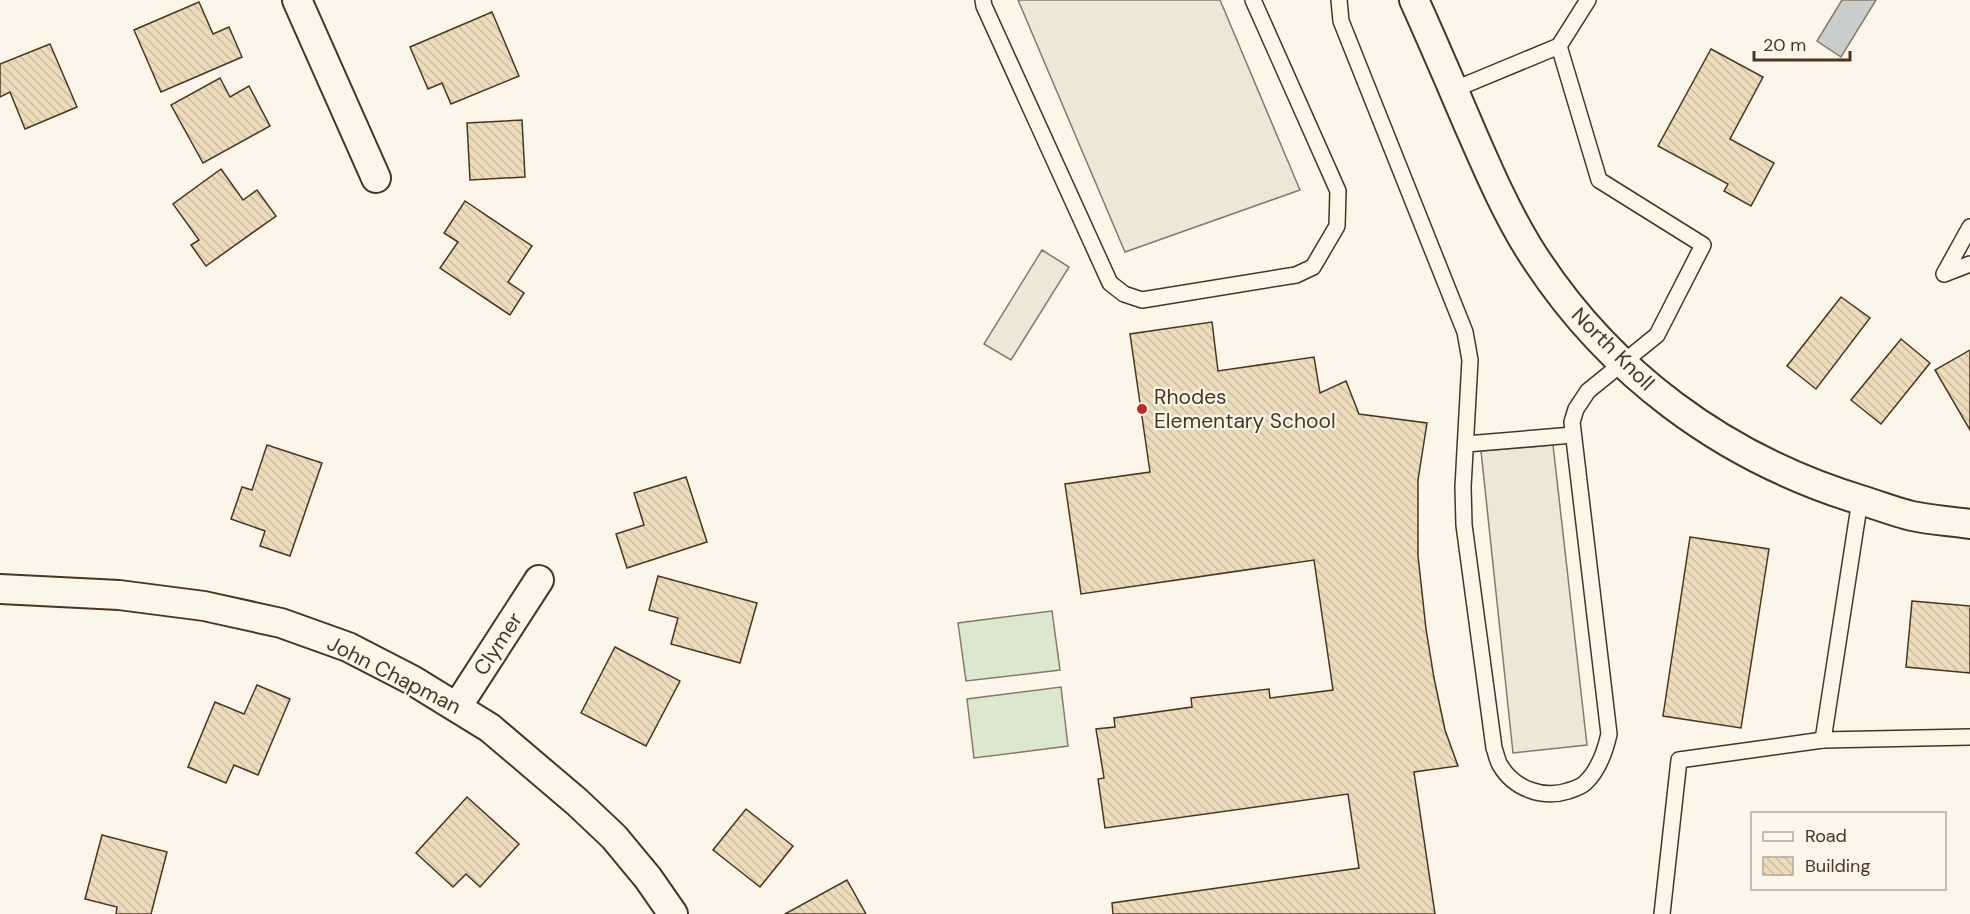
<svg xmlns="http://www.w3.org/2000/svg" width="1970" height="914" viewBox="0 0 1970 914" font-family="'DM Sans',sans-serif">
<style>
.garden{fill:#dce7d0;stroke:#887966;stroke-width:1.5}
.parking{fill:#ede7d9;stroke:#887966;stroke-width:1.5}
.water{fill:#c9cecd;stroke:#887966;stroke-width:1.5}
.building{fill:url(#building-back-hatch);stroke:#4a3520;stroke-width:1.5}
.lines{fill:none;stroke-linecap:round;stroke-linejoin:round}
.lane-casing{stroke:#4a3520;stroke-width:18}
.street-casing{stroke:#4a3520;stroke-width:32}
.lane{stroke:#fbf6e9;stroke-width:15}
.street{stroke:#fbf6e9;stroke-width:28}
.poi-dot{fill:#c62828;stroke:#fbf6e9;stroke-width:2}
.labels{text-anchor:middle;dominant-baseline:central;stroke-width:4.5;stroke-linejoin:round;paint-order:stroke}
.street-label{font-size:21px;fill:#4a3520;stroke:#fbf6e9}
.poi-label{font-size:21px;fill:#4a3520;stroke:#fbf6e9;text-anchor:start}
</style>
<defs>
<pattern id="building-back-hatch" width="6" height="6" patternUnits="userSpaceOnUse" patternTransform="scale(1.5)"><rect width="6" height="6" fill="#ecdcbc"/><path d="M-1 5l2 2M0 0l6 6M5-1l2 2" fill="none" stroke="#ccbda1"/></pattern>
</defs>
<rect width="100%" height="100%" fill="#fbf6e9"/>
<g class="garden">
<path d="M1052 611 1060 670 966 681 958 623Z"/>
<path d="M1061 687 1068 746 974 758 967 699Z"/>
</g>
<g class="parking">
<path d="M1018 0H1220L1300 190 1125 252Z"/>
<path d="M1042 250 1069 267 1011 360 984 344Z"/>
<path d="M1553 445 1587 745 1513 753 1481 451Z"/>
</g>
<path class="water" d="M1842 0H1876L1841 57 1817 41Z"/>
<g class="building">
<path d="M199 2 213 34 229 27 242 57 161 92 134 30Z"/>
<path d="M492 12 519 76 451 104 442 83 428 89 410 47Z"/>
<path d="M50 44 77 107 25 129 10 92 0 97V64Z"/>
<path d="M1711 49 1763 77 1730 139 1774 163 1751 206 1724 191 1728 184 1658 146Z"/>
<path d="M220 78 230 97 249 86 270 126 203 163 171 105Z"/>
<path d="M522 120 525 177 470 180 467 123Z"/>
<path d="M221 169 243 200 257 190 276 216 206 266 191 245 199 240 173 204Z"/>
<path d="M465 201 532 246 508 282 524 293 510 315 440 268 458 242 444 233Z"/>
<path d="M1841 297 1870 318 1816 389 1787 366Z"/>
<path d="M1212 322 1218 371 1314 357 1320 393 1346 381 1359 414 1427 423 1418 480V556L1426 629 1434 678 1445 730 1458 766 1414 772 1435 914H1113L1112 903 1359 868 1348 794 1105 828 1098 779 1104 778 1096 729 1115 727 1114 718 1192 707 1191 698 1269 689 1270 698 1333 690 1314 560 1081 594 1065 484 1150 472 1130 334Z"/>
<path d="M1901 339 1930 363 1881 424 1851 400Z"/>
<path d="M1970 350V430L1935 370Z"/>
<path d="M267 445 322 463 290 556 260 546 265 531 231 519 242 487 252 490Z"/>
<path d="M686 477 707 542 627 568 616 534 644 525 634 493Z"/>
<path d="M1690 537 1769 549 1741 728 1663 716Z"/>
<path d="M658 576 757 603 740 663 671 644 678 618 649 610Z"/>
<path d="M1912 601 1970 606V673L1906 667Z"/>
<path d="M615 647 680 681 646 746 581 713Z"/>
<path d="M257 685 290 699 258 775 234 765 226 783 188 767 215 702 244 714Z"/>
<path d="M467 797 519 844 480 887 466 874 453 887 416 853Z"/>
<path d="M746 809 793 846 760 887 713 850Z"/>
<path d="M102 835 167 852 151 914H116L117 907 85 899Z"/>
<path d="M847 880 866 914H785Z"/>
</g>
<g class="lines">
<g class="lane-casing">
<g id="lane">
<path d="M983 0 984 6 1110 283 1124 294 1142 300 1296 275 1313 267 1337 226 1338 191 1253 0"/>
<path d="M1339 0 1341 21 1465 332 1470 360 1463 487 1464 525 1494 748C1496 753 1497 760 1500 765 1514 789 1543 799 1568 791 1574 789 1581 787 1585 783 1599 770 1605 752 1609 734L1572 422 1576 409 1588 391 1657 335 1703 245 1599 180 1559 46 1453 90"/>
<path d="M1559 46 1588 0"/>
<path d="M1970 227 1944 274 1970 264"/>
<path d="M1466 444 1573 435"/>
<path d="M1860 500 1823 740 1970 737"/>
<path d="M1662 914 1679 760 1823 740"/>
</g>
</g>
<g class="street-casing">
<g id="street">
<path d="M297 0 376 178"/>
<path d="M1414 0C1434 44 1453 89 1472 133 1489 172 1506 211 1528 247 1606 372 1724 459 1864 501 1880 506 1895 512 1912 516 1930 520 1951 521 1970 524"/>
<path d="M0 589 119 595 204 606 281 623 348 647 412 680 490 728 577 802 614 837 648 878 673 914"/>
<path d="M457 707 539 580"/>
</g>
</g>
<use href="#lane" class="lane"/>
<use href="#street" class="street"/>
</g>
<circle class="poi-dot" cx="1142" cy="409" r="6"/>
<g class="labels">
<g class="street-label">
<text transform="translate(1613 349) rotate(45)">North Knoll</text>
<text transform="translate(498 644) rotate(-57)">Clymer</text>
<text transform="translate(394 675) rotate(27)">John Chapman</text>
</g>
<g class="poi-label">
<text x="1154" y="397">Rhodes<tspan x="1154" dy="24">Elementary School</tspan></text>
</g>
</g>
<rect x="1751" y="812" width="195" height="78" fill="#fbf6e9" stroke="#b4a999" stroke-width="1.5"/>
<rect x="1763" y="832" width="30" height="9" fill="#fbf6e9" stroke="#b4a999" stroke-width="1.5"/>
<text x="1805" y="842" font-size="18" fill="#4a3520">Road</text>
<rect x="1763" y="857" width="30" height="18" fill="url(#building-back-hatch)" stroke="#b4a999" stroke-width="1.5"/>
<text x="1805" y="872" font-size="18" fill="#4a3520">Building</text>
<path d="M1754 51v9h96v-9" fill="none" stroke="#4a3520" stroke-width="3"/>
<text x="1763" y="51" font-size="18" fill="#4a3520" stroke="#fbf6e9" stroke-width="4.5" paint-order="stroke">20 m</text>
</svg>
